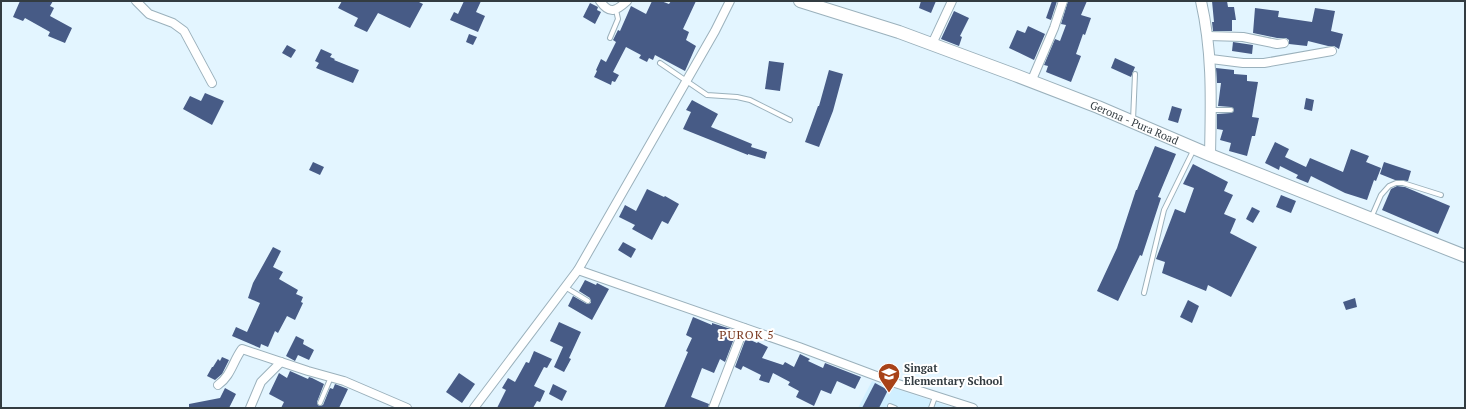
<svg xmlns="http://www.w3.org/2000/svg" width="1466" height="409" viewBox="0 0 1466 409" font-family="'PT Serif',serif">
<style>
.built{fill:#d0efff}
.building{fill:#475b86}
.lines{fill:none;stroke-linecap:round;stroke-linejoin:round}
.service-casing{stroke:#9bb1bc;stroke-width:6}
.minor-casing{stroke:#9bb1bc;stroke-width:10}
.tertiary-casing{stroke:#9bb1bc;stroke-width:12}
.secondary-casing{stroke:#9bb1bc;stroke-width:14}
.service{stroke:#fff;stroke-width:4}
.minor{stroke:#fff;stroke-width:8}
.tertiary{stroke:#fff;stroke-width:10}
.secondary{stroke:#fff;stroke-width:12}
.labels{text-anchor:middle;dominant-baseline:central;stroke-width:4;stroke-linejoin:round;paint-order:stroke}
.street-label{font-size:11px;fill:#333c41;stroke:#fff}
.poi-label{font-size:11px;font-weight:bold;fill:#333c41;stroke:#fff;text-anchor:start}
.neighbourhood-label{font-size:12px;letter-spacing:1px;fill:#79371e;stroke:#fff}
</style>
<rect width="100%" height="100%" fill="#e3f5ff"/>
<path class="built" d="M872 381 954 408H858Z"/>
<g class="building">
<path d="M20 1H53L50 6 54 8 50 16 72 28 65 43 48 36 50 32 25 18 23 21 13 17Z"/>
<path d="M342 1H417L423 4 410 28 378 13 367 32 354 26 358 18 338 8Z"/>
<path d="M464 1H481L476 12 485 16 478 32 450 20 454 12 458 14Z"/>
<path d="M652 1H661L669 4 671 1H696L683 29 689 32 686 40 696 46 685 71 655 55 653 60 649 58 647 62 639 58 641 55 626 47 613 72 619 75 615 82 612 81 611 85 594 77 597 71 596 70 601 59 606 62 616 42 613 40 618 30 620 31 631 6 646 14Z"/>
<path d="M921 1H936L931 13 919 8Z"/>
<path d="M1052 1H1057L1051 20 1046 18Z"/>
<path d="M1068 1H1087L1081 15 1091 18 1085 35 1083 34 1076 54 1081 56 1071 82 1046 72 1048 66 1044 65 1055 39 1060 41 1066 25 1061 24Z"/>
<path d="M1212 1H1227L1228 7H1234L1236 20H1232V31H1213L1212 22H1214Z"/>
<path d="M590 3 598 7 597 10 601 12 595 24 583 17Z"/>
<path d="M1255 8 1279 11 1278 17 1312 22 1315 8 1335 11 1331 31 1343 34 1339 49 1334 46H1328L1308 41 1307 46 1289 44V40L1286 38H1277L1253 33Z"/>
<path d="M954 11 969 18 960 36 962 37 959 46 941 39Z"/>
<path d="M1028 26 1045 34 1034 60 1009 48 1017 30 1025 33Z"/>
<path d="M469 34 477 37 473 45 466 42Z"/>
<path d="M1233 42 1253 45 1252 54 1232 51Z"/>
<path d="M287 45 296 50 291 58 282 53Z"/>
<path d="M321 49 332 54 330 57 335 59 334 60 359 70 353 83 316 68 319 63 315 61Z"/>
<path d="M1115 58 1135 67 1131 77 1111 68Z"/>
<path d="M769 61 784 63 780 91 765 89Z"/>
<path d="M1216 68 1234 70V74L1247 75V81L1258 82 1252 117 1259 118 1255 136H1252L1247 156 1229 151 1231 143 1220 140 1223 130 1217 129V114L1231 113 1234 110 1231 107 1218 106 1221 83H1217Z"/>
<path d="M829 70 843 74 833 111 819 147 805 142 818 106H819Z"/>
<path d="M205 93 224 101 212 125 183 109 190 96 201 101Z"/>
<path d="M1306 98 1314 100 1312 111 1304 109Z"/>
<path d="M692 100 718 114 711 127 752 144 751 147 767 152 765 159 748 154V155L683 129 691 112 686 110Z"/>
<path d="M1172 106 1182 109 1178 123 1168 120Z"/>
<path d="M1275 142 1289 149 1285 157 1306 167 1310 158 1343 172 1351 149 1369 156 1366 162 1381 168 1376 181 1374 180 1367 200 1345 193 1311 176 1308 183 1296 178 1298 175 1280 166 1279 170 1265 163Z"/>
<path d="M1155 146 1176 154 1158 197 1161 198 1142 256 1140 255 1118 301 1097 291 1117 248 1136 190H1137Z"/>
<path d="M313 162 324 167 320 175 309 170Z"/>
<path d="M1384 162 1411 171 1408 181 1395 180 1380 174Z"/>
<path d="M1193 164 1228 182 1224 191 1233 195 1224 214 1236 219 1230 233 1257 247 1231 297 1208 285 1206 291 1162 273 1165 262 1156 259 1175 209 1185 213 1194 188 1183 184Z"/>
<path d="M1397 186 1405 187 1450 206 1438 234 1382 210 1391 189Z"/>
<path d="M647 189 664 197 665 196 679 204 668 224 662 221 652 240 632 229 635 225 619 217 625 205 636 211Z"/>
<path d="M1281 195 1296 201 1291 213 1276 207Z"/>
<path d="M1252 207 1260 211 1253 223 1246 219Z"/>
<path d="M623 242 636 249 631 258 618 250Z"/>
<path d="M273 247 281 251 273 267 283 272 279 279 298 290 296 294 303 297 301 302 303 303 295 320 287 316 278 333 275 331 268 347 261 344 260 348 232 336 236 327 247 332 260 303 248 298 253 283Z"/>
<path d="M585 280 596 285 597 283 609 289 592 320 568 306 573 296 587 304 591 303 590 298 579 291Z"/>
<path d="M1355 298 1357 307 1346 310 1343 302Z"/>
<path d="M1188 300 1199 306 1192 323 1180 317Z"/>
<path d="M693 317 712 325V323L737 331 725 362 720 359 714 373 702 368 691 397 709 404 708 408H664L688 352 686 351 692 338 686 335Z"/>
<path d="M559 322 581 332 569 358 571 359 564 372 554 367 563 347 550 341Z"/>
<path d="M296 336 304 340 303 344 314 350 309 360 298 355 295 361 286 356Z"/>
<path d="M746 338 757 343 758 342 768 347 762 358 783 365 785 362 794 367 800 354 810 359 808 361 823 368 825 363 861 377 855 389 837 381 831 394 821 390 814 406 796 397 799 391 788 385 790 382 773 373 769 383 759 380 761 375 743 366 741 370 735 367Z"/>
<path d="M534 351 552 359 547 368 544 367 534 386 545 391 540 402 537 401 533 408H497L506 390 502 388 508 378 515 382 526 362 529 363Z"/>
<path d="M222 357 229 360 222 374 215 380 207 376 212 367H213L218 359 220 361Z"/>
<path d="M290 371 308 379 309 377 312 378 324 384 317 402 319 406 323 405 330 388 333 389 335 384 348 389 339 408H281L284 402 269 394 279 373 287 378Z"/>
<path d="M459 373 475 384 462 403 446 392Z"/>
<path d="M875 383 888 390 879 408H862Z"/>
<path d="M553 384 567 391 562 401 549 394Z"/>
<path d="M225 388 236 394 229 408H189V404L220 398Z"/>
</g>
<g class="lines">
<g class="service-casing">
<g id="service">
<path d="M610 38 618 19 616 10"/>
<path d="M660 63 707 95 737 97 750 100 790 120"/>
<path d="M1212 110H1231"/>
<path d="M1133 120 1135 74"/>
<path d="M1371 218 1381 195 1389 186 1396 183H1403L1441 195"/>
<path d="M565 287 588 301"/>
<path d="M1144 293 1164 210 1194 149"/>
<path d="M320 403 331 377"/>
<path d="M890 406 895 408"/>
<path d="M931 408 935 397"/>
</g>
</g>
<g class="minor-casing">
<g id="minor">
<path d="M136 1 149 14 173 23 184 31 212 83"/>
<path d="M600 1C610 15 616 11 627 1"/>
<path d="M1208 36 1243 37 1277 44 1284 43"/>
<path d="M932 44 952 1"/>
<path d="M1211 59 1243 63H1264L1332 51"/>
<path d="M1031 82 1054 28 1063 1"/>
<path d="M578 270 799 347 895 383 973 408"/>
<path d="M218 385C231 376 233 361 242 349L308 371 344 381 407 408"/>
<path d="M250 408 261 382 281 362"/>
<path d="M474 408 578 270 715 31 730 1"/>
<path d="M713 408 744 328"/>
</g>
</g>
<g class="tertiary-casing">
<path id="tertiary" d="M1201 1C1213 54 1211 102 1210 155"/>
</g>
<g class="secondary-casing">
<g id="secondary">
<path id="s1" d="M800 1 899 32 1015 75 1098 107 1210 155 1465 256"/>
</g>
</g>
<use href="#service" class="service"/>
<use href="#minor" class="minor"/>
<use href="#tertiary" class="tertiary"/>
<use href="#secondary" class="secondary"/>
</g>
<defs>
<g id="school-pin" transform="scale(1.15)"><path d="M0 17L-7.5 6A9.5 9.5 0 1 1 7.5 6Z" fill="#a84218" stroke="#fff"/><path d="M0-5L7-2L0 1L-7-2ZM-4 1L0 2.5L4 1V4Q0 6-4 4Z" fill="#fff"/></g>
</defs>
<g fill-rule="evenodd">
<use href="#school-pin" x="889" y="374"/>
</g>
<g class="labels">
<g class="street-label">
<text stroke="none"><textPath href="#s1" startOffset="356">Gerona - Pura Road</textPath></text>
</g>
<g class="poi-label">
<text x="904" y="368">Singat<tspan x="904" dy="13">Elementary School</tspan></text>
</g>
<g class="neighbourhood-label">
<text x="747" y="334">PUROK 5</text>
</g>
</g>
<rect width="1466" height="409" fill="none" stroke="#333c41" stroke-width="4"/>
</svg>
